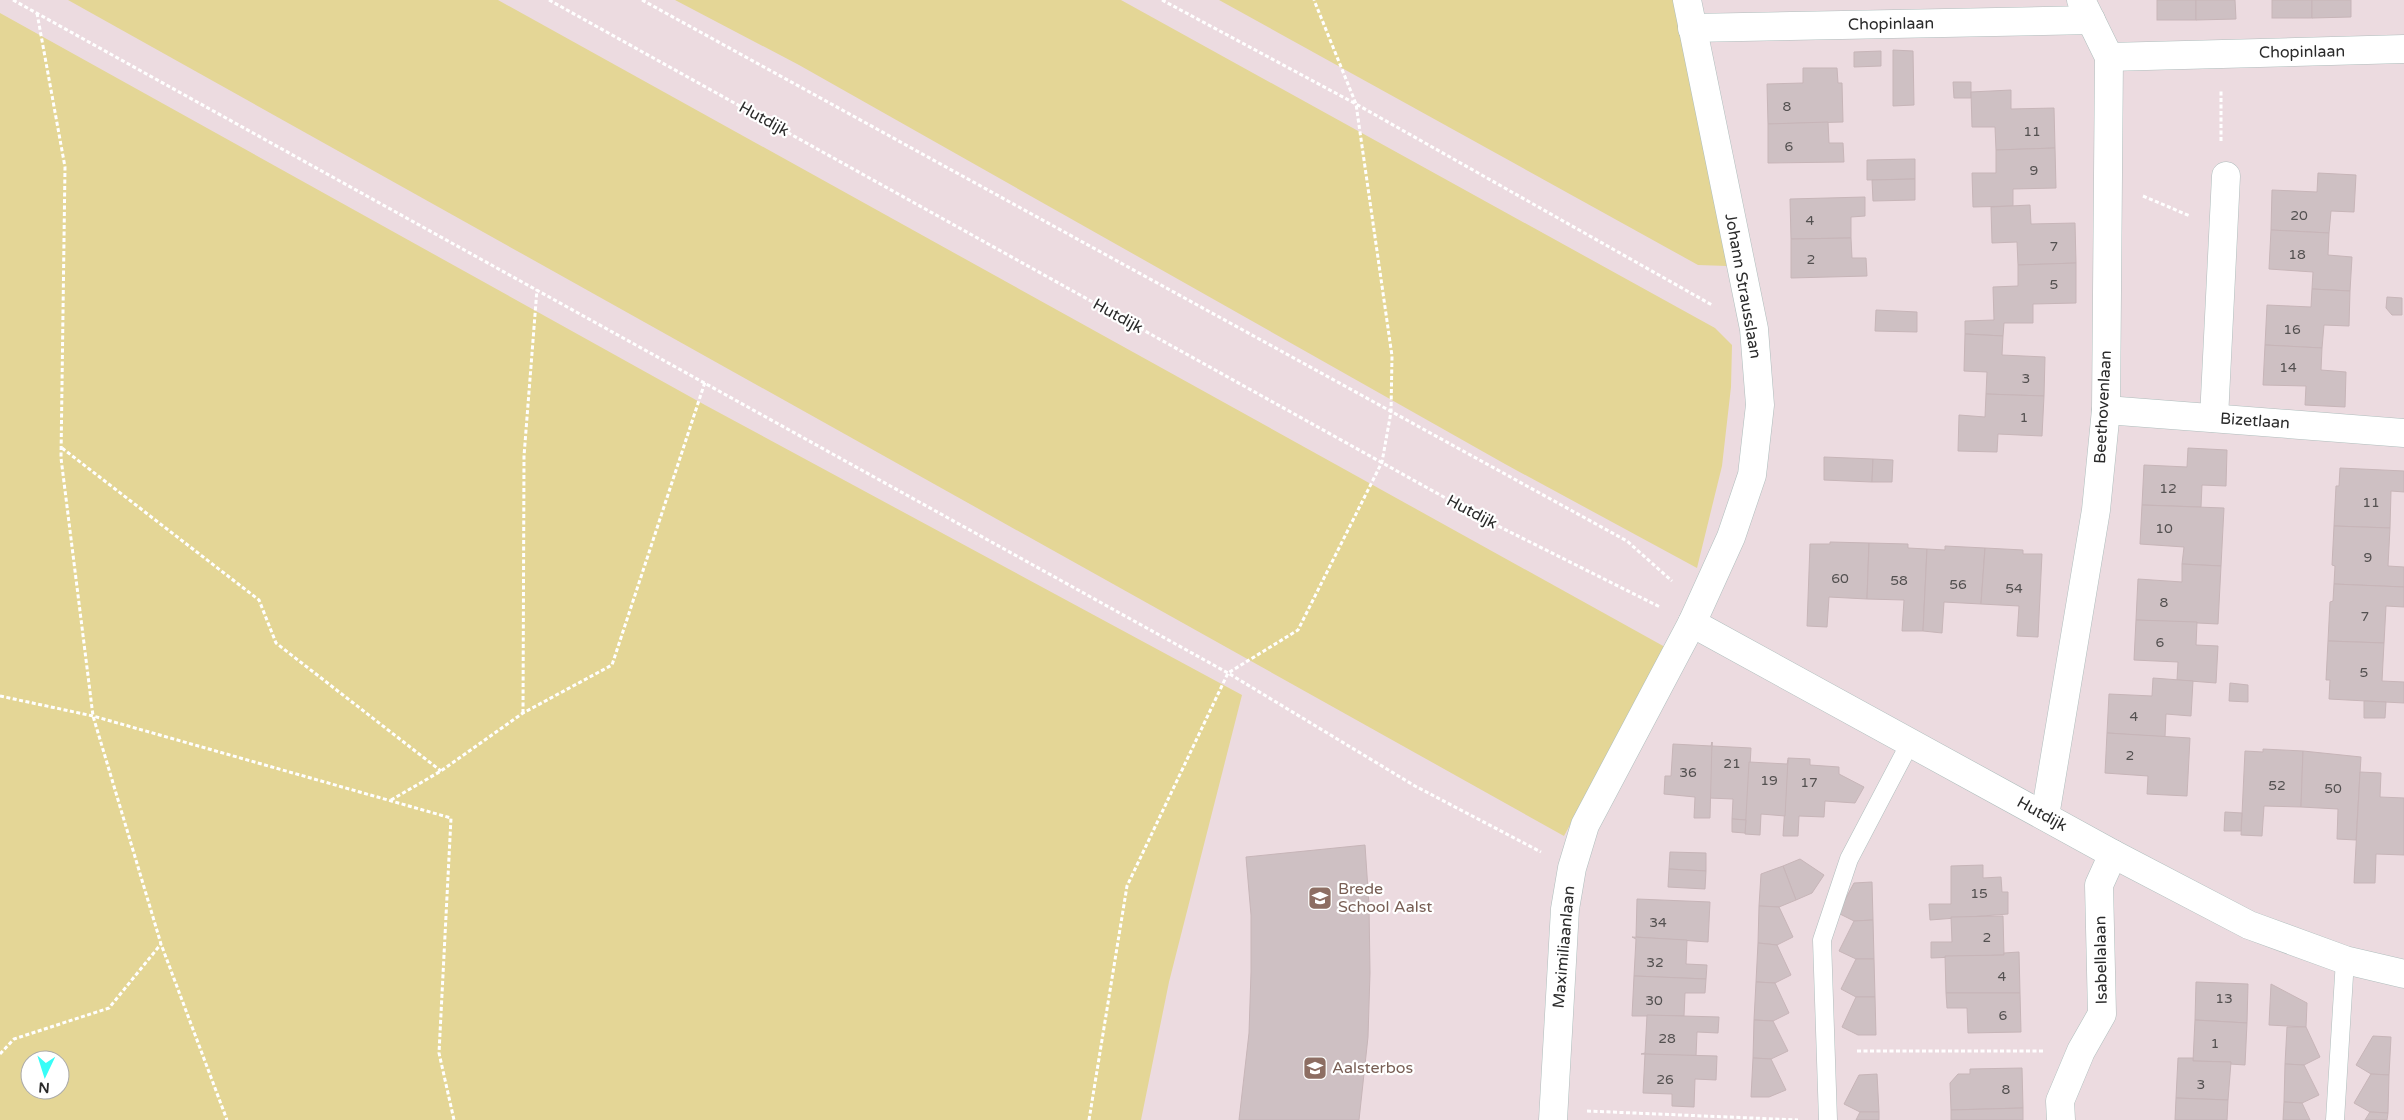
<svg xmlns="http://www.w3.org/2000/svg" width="2404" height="1120" viewBox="0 0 2404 1120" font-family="'Varela Round',sans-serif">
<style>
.green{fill:#e4d696;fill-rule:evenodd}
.building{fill:#cec0c3;stroke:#c7b5b8}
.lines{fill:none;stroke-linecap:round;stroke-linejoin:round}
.lane-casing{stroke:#afbebd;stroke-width:19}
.street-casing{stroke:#afbebd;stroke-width:29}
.path{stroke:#fff;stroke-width:3;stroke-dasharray:4 2.5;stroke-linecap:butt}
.lane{stroke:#fff;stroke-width:18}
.street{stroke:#fff;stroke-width:28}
.labels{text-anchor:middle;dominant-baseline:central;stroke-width:4.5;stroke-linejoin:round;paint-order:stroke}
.number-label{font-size:14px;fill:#535050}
.street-label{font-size:16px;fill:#2a2a2a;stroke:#fff}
.education-label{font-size:16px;fill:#785e54;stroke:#fff;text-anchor:start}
</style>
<rect width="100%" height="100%" fill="#ecdbe0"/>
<g class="green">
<path d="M68 0H498L1665 647 1564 836Z"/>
<path d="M675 0H1121L1715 328 1732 345 1731 387 1722 466 1697 568 1505 464 799 65Z"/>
<path d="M1219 0H1676L1727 266 1698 265Z"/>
<path d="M0 13 705 405 1242 695 1169 982 1141 1120H0ZM30 1060H60V1090H30Z"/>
</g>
<g class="building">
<rect x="2157" y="0" width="39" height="20"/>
<path d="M2196 0H2235L2236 19 2196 20Z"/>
<rect x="2272" y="0" width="40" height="18"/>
<path d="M2312 0H2351V17L2312 18Z"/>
<path d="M1893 50 1913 51 1914 105 1893 106Z"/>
<path d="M1881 51V66L1854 67V52Z"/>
<path d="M1803 68H1837L1838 83H1842L1843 122 1768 124 1767 84 1803 83Z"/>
<path d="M1953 82H1971V98H1954Z"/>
<path d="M2011 90V109L2054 108 2055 148 1996 150 1995 127H1972L1971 92Z"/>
<path d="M1828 122 1829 143H1843L1844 162 1768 163V124Z"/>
<path d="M2055 148 2056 188 2013 189V206L1973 207 1972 173H1996V150Z"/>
<path d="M1915 159V179L1867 180V160Z"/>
<path d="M2318 173 2356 175 2354 212 2331 211 2329 233 2271 230 2272 190 2317 192Z"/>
<path d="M1915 179V200L1873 201 1872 180Z"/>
<path d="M1865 197V216L1851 217V238L1791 239 1790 199Z"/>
<path d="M2030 205 2031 224 2075 223 2076 263 2018 265 2017 242 1992 243 1991 207Z"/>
<path d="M2271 230 2329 233 2328 255 2352 257 2350 291 2312 289 2313 272 2269 269Z"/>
<path d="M1851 238 1852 258H1866L1867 276 1791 278V239Z"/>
<path d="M2076 263V303L2033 304V323H2004L2003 336 1965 334V321L1994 320 1993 287 2018 286V265Z"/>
<path d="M2312 289 2350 291 2349 326 2324 325 2322 348 2265 345 2267 305 2311 307Z"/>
<path d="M2387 297 2402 298V315H2392L2386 308Z"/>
<path d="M1876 310 1917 312V332L1875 331Z"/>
<path d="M1965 334 2003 336 2002 355 2045 357 2044 396 1986 394 1987 372 1964 371Z"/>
<path d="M2265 345 2322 348 2321 370 2346 372 2345 407 2305 405 2306 386 2263 385Z"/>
<path d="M1986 394 2044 396 2042 436 1998 434 1997 452 1958 451 1959 415 1985 417Z"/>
<path d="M2188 448 2227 450 2226 486 2202 485 2201 507 2142 505 2144 465 2187 467Z"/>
<path d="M1824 457 1873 459 1872 482 1824 480Z"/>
<path d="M1873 459 1893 460 1892 482H1872Z"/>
<path d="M2340 468 2404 471V492L2391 491 2390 528 2334 526 2336 486H2339Z"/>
<path d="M2142 505 2224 508 2221 566 2182 564 2184 547 2140 544Z"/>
<path d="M2334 526 2390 528 2388 566 2404 567V587L2334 584 2335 566 2332 565Z"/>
<path d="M1830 542 1869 543 1867 599 1829 597 1827 627 1807 626 1810 544H1830Z"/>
<path d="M1869 543 1908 544V548L1927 549 1923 631H1902L1904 600 1867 599Z"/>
<path d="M1945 546 1985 548 1981 604 1944 602 1942 633 1923 631 1927 549 1945 550Z"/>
<path d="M1985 548 2023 550V554H2042L2038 637 2017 636 2019 606 1981 604Z"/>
<path d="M2182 564 2221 566 2218 624 2136 620 2138 579 2182 582Z"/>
<path d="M2334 584 2404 587V607L2386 606 2384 643 2328 641 2330 602 2333 601Z"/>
<path d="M2136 620 2197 622 2196 645 2218 646 2216 683 2177 680 2178 662 2134 660Z"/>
<path d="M2328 641 2384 643 2382 681 2404 682V703L2329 699 2330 680H2326Z"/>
<path d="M2153 678 2193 681 2191 716 2166 714 2165 737 2107 733 2109 694 2152 696Z"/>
<path d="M2230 683 2248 685V702L2229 701Z"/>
<path d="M2364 701 2386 702 2385 718H2364Z"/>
<path d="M2107 733 2190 738 2187 796 2147 794 2148 776 2105 773Z"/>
<path d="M1712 742V746L1751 748 1747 820 1732 819 1733 799 1709 798Z"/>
<path d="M1712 742 1710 818H1694L1695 797 1664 794 1665 776H1671L1673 744 1711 746Z"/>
<path d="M2263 749 2303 751 2301 807 2264 806 2262 836 2241 835 2245 751 2263 752Z"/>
<path d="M2303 751 2361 757 2356 840 2337 839 2338 809 2301 807Z"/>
<path d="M1788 758 1810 759V765L1839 767V774L1864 787 1855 803 1825 801 1824 817 1799 816 1798 836H1783Z"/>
<path d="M1788 760 1785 816 1761 814 1760 835 1745 834 1749 762 1787 764Z"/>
<path d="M2360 772 2381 773 2380 797 2404 798V855L2376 854 2375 883H2354Z"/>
<path d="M2225 812 2242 813 2241 831H2224Z"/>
<path d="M1732 819 1746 820 1745 833 1732 832Z"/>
<path d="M1365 845 1369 905 1370 973 1368 1037 1359 1120H1239L1249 1033 1251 972V915L1246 857Z"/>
<path d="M1670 852 1706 853V871L1669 869Z"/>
<path d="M1800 859 1824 875 1812 893 1796 900 1783 866Z"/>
<path d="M1983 865V878L2001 877 2002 892H2008V914L1930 920 1929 904H1951V866Z"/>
<path d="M1783 866 1796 900 1779 907 1759 906 1761 874Z"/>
<path d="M1669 869 1706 871 1705 889 1668 887Z"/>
<path d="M1872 882 1873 920 1854 921 1838 913 1854 883Z"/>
<path d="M1637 899 1710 902 1708 942 1636 937Z"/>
<path d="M1759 906 1779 907 1793 937 1777 945 1758 943Z"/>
<path d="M2003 916 2004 955 1931 958V942H1952L1951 917Z"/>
<path d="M1873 920 1874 959H1856L1839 951 1854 921Z"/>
<path d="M1632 937 1687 940 1686 964 1707 965 1706 979 1634 976 1636 939Z"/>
<path d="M1758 943 1777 945 1791 975 1775 983 1756 982Z"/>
<path d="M2019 952 2020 993H1946L1945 956 2004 955V953Z"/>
<path d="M1856 959H1874L1875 997H1856L1841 989Z"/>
<path d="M1634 976 1706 979 1705 993H1685L1684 1016H1632Z"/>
<path d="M1756 982 1775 983 1789 1013 1773 1021 1754 1020Z"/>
<path d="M2196 982 2248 984 2247 1023 2195 1020Z"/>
<path d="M2271 984 2307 1003 2306 1027 2269 1025Z"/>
<path d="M1946 993H2020L2021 1032 1968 1033 1967 1008H1947Z"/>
<path d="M1856 997H1875L1876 1035H1858L1842 1027Z"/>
<path d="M1647 1015 1719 1017 1718 1033 1697 1032 1696 1056 1641 1054 1645 1053Z"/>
<path d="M1754 1020 1773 1021 1788 1051 1771 1059 1753 1058Z"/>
<path d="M2195 1020 2247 1023 2245 1065 2230 1064 2231 1062 2193 1061Z"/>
<path d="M2287 1027H2306L2320 1057 2304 1065 2285 1064Z"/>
<path d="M2373 1036 2391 1037 2389 1075 2371 1074 2356 1065Z"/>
<path d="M1645 1054 1717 1056 1716 1080 1695 1079 1694 1107 1672 1106V1094L1643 1093Z"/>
<path d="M1753 1058 1771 1059 1786 1090 1769 1097H1751Z"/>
<path d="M2178 1058H2193V1061L2231 1062 2228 1100 2176 1098Z"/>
<path d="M2285 1064 2304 1065 2319 1095 2302 1103 2284 1102Z"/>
<path d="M2022 1068 2023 1108 1951 1110 1950 1083 1958 1074H1970V1069Z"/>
<path d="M1877 1074 1879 1112H1860L1844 1104 1859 1075Z"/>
<path d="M2371 1074 2389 1075 2388 1113 2370 1112 2354 1103Z"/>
<path d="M2176 1098 2228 1100 2227 1120H2175Z"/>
<path d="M2284 1102 2302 1103 2310 1120H2283Z"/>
<path d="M2023 1108V1120H1951V1110Z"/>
<path d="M1860 1112H1879V1120H1856Z"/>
<path d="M2370 1112 2388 1113 2387 1120H2365Z"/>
</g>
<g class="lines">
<g class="lane-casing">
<g id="lane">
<path d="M1828 1120 1822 940 1849 859 1911 741"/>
<path d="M2335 1120 2345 960"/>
</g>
</g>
<g class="street-casing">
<g id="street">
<path d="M1692 28 2091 20"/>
<path d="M2109 57 2404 49"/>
<path d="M2106 410 2404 433"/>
<path d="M2214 418 2226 176"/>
<path d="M1692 623 2113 854 2249 925 2345 960 2404 974"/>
<path d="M2045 816 2096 510 2106 410 2109 57 2081 0"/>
<path d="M1553 1120 1565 909 1572 868 1585 825 1692 623 1731 537 1752 475 1760 405 1754 329 1687 0"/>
<path d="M2061 1120 2060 1101 2081 1051 2102 1014 2099 885 2113 854"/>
</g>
</g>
<g class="path">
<path d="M13 0 1228 673 1415 786 1541 852"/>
<path d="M549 0 1478 516 1660 607"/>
<path d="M642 0 1627 541 1672 581"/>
<path d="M1162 0 1356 104 1712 305"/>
<path d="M37 13 65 167 61 458 93 716 161 944 227 1120"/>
<path d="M2221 141V89"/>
<path d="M2143 196 2190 216"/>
<path d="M62 448 259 600 276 643 441 771"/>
<path d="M0 696 93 716 451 818 439 1053 454 1120"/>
<path d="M523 713 524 456 537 289"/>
<path d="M391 800 441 771 523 713 612 665 705 382"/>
<path d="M1857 1051H2043"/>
<path d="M0 1054 14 1039 109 1008 161 944"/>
<path d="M1587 1111 1798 1120"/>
<path d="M1089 1120 1127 886 1228 673 1298 630 1382 462 1391 412 1392 356 1356 104 1314 0"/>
</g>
<use href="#lane" class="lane"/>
<use href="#street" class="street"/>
</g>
<defs>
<g id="school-square" transform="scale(1.25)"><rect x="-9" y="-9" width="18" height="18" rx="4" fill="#8d6e63" stroke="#fff"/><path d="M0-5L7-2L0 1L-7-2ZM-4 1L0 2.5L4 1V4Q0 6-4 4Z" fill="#fff"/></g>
</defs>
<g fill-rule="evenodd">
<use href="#school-square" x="1320" y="898"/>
<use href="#school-square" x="1315" y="1068"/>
</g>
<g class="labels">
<g class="number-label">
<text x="1787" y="106">8</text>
<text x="2032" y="131">11</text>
<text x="1789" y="146">6</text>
<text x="2034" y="170">9</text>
<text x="2299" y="215">20</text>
<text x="1810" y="220">4</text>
<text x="2054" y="246">7</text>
<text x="2297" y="254">18</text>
<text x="1811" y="259">2</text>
<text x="2054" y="284">5</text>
<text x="2292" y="329">16</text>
<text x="2288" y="367">14</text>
<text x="2026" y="378">3</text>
<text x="2024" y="417">1</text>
<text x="2168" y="488">12</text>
<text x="2371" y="502">11</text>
<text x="2164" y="528">10</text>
<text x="2368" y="557">9</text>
<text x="1840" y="578">60</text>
<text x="1899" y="580">58</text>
<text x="1958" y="584">56</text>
<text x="2014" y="588">54</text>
<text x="2164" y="602">8</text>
<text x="2365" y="616">7</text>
<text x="2160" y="642">6</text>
<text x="2364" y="672">5</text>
<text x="2134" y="716">4</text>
<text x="2130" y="755">2</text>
<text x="1732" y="763">21</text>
<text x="1688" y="772">36</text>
<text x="1769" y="780">19</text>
<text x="1809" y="782">17</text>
<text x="2277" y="785">52</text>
<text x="2333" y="788">50</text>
<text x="1979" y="893">15</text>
<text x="1658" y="922">34</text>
<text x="1987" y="937">2</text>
<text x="1655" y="962">32</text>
<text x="2002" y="976">4</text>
<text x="2224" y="998">13</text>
<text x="1654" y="1000">30</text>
<text x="2003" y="1015">6</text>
<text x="1667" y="1038">28</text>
<text x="2215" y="1043">1</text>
<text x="1665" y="1079">26</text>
<text x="2201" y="1084">3</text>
<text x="2006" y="1089">8</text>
</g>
<g class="street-label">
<text transform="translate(1891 24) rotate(-1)">Chopinlaan</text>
<text transform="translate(2302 52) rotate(-1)">Chopinlaan</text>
<text transform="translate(764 119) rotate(29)">Hutdijk</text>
<text transform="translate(1743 286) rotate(80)">Johann Strausslaan</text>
<text transform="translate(1118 316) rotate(29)">Hutdijk</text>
<text transform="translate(2103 407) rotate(-87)">Beethovenlaan</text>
<text transform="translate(2255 421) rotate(4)">Bizetlaan</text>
<text transform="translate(1472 512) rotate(28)">Hutdijk</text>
<text transform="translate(2042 814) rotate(29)">Hutdijk</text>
<text transform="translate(1564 947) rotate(-85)">Maximiliaanlaan</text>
<text transform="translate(2101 960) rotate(-91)">Isabellalaan</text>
</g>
<g class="education-label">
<text x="1338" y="889">Brede<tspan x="1338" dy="18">School Aalst</tspan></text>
<text x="1332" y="1068">Aalsterbos</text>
</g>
</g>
<g transform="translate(45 1075) rotate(184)"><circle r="24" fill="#ffffff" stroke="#aaaaaa"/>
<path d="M0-4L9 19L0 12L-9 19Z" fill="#37fdf7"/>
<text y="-8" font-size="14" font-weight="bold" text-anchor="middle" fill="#2a2a2a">N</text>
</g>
</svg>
